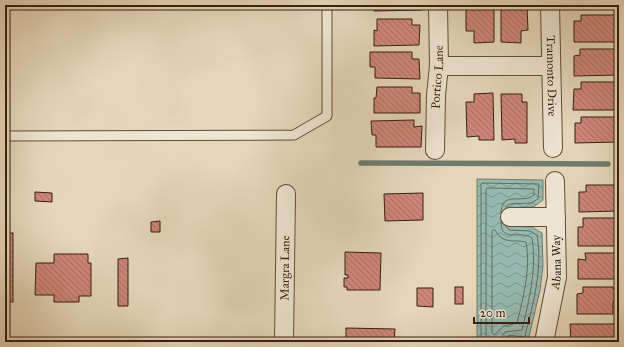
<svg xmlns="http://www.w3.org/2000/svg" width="624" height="347" viewBox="0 0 624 347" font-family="'IM FELL Great Primer',serif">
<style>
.water{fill:url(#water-waves);stroke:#707b6f}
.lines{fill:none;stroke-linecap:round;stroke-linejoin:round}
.shore{stroke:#666c5f;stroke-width:1}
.stream{stroke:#707b6f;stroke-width:5.5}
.building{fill:url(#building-back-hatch);stroke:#371f0f}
.service-casing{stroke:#624d3a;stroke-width:11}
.minor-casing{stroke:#624d3a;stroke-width:20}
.service{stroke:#eee4d2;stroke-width:9}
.minor{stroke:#eee4d2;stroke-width:18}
.labels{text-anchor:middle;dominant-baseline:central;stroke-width:3;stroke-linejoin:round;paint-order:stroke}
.street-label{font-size:12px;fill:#371f0f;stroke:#eee4d2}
</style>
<defs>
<pattern id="water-waves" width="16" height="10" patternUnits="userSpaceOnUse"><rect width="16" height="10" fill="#96b9af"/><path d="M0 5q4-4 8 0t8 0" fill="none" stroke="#7b968d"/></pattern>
<pattern id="building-back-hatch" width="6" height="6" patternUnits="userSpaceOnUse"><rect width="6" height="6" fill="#ce8679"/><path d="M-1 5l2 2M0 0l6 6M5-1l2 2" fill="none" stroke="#a86d62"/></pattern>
</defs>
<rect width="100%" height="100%" fill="#e5d6b9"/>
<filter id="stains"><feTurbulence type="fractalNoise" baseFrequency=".005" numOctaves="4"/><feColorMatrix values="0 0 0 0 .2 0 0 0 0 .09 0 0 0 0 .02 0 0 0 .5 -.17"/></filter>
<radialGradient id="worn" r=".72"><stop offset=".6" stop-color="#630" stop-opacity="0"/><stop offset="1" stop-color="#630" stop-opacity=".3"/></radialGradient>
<path class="water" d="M477 179 543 180V200L533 207 510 208V226L532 227 542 233 543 266 540 290 528 341 510 339V342H477Z"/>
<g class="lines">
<g class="shore">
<path d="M493 230H495C503 245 513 239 526 242 531 269 523 298 517 323L504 326 494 335 492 333V232Z"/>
<path d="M481 342V184L483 183 539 184 538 199 531 203 509 204 506 208"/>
<path d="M486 342V189L488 188 534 189V195C522 205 501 189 501 214"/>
<path d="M501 342 502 336 505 332 522 330C529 300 537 269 532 238 520 229 500 245 501 220"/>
<path d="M506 342V338L509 335 523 337 525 336C533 304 543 269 537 235L530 231 509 230 506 226"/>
</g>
<path class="stream" d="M361 163 608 164"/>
</g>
<g class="building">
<path d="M374 5H422V10L374 11Z"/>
<path d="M466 5H494V42L474 43V31H466Z"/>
<path d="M501 5H527L528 30 521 31V43L501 42Z"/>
<rect x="574" y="5" width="45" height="3"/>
<path d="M581 15H616V27H619V42H574V21H581Z"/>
<path d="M377 19H412V25H420L419 45 374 46V30L377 31Z"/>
<path d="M580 49H619V75L574 76V56L580 55Z"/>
<path d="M370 52H412V59H419L420 79 375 78V67H370Z"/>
<path d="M581 82H616V95H619V110H573L574 89H581Z"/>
<path d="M377 87H412V93H420V113H374V98H376Z"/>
<path d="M493 93 494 140H479V136L467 137 466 102H474V94Z"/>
<path d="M501 94H522V102H527V143H515V139L502 140Z"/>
<path d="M581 117H617V129H619V142L575 143V123H581Z"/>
<path d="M414 120V127L422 126 421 147H376V135H372L371 121Z"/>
<path d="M586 185H619V211L579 212V192H586Z"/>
<path d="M35 192 52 193V202L35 201Z"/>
<path d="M423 193V220L385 221 384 194Z"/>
<path d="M583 218H619V246H578V227H583Z"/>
<path d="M160 221V232H151V222Z"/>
<rect x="5" y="233" width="8" height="69"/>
<path d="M345 252 381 253 380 290H347V287H344V278H348V275H345Z"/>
<path d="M585 253H619V279H578V259L586 260Z"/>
<path d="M54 254H88V263H91V296H79V302H54V295H35L36 263H54Z"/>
<path d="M128 258V306H118V259Z"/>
<rect x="455" y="287" width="8" height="17"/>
<path d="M583 287H613V289H617V302H613V314H577V294L583 293Z"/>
<path d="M417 288H433V307L417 306Z"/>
<path d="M570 324H618V338H614V342H571Z"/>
<path d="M346 328 395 329 394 342H346Z"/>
</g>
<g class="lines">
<g class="service-casing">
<path id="service" d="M5 136 294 135 327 116V5"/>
</g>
<g class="minor-casing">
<g id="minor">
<path id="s1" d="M550 5 553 148"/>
<path d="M439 66H551"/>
<path id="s2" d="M435 150 436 95 439 66 438 5"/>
<path d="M510 217H556"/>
<path id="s3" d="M284 342 286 194"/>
<path id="s4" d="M544 342 557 277 555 181"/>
</g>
</g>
<use href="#service" class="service"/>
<use href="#minor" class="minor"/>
</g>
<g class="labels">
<g class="street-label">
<text stroke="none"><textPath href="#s1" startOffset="71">Tramonto Drive</textPath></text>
<text stroke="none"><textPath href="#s2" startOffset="73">Portico Lane</textPath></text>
<text stroke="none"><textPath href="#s4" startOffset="81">Abana Way</textPath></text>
<text stroke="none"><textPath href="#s3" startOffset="74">Margra Lane</textPath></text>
</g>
</g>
<rect width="624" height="347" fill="none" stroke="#e5d6b9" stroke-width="20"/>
<rect x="6" y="6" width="612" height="335" fill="none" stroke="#371f0f" stroke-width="2"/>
<rect x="10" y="10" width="604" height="327" fill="none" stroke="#371f0f"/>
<path d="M474 317v6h55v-6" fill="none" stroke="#371f0f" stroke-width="2"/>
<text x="480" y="317" font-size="12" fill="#371f0f" stroke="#eee4d2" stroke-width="3" paint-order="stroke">20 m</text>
<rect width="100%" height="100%" filter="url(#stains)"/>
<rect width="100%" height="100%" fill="url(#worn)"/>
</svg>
